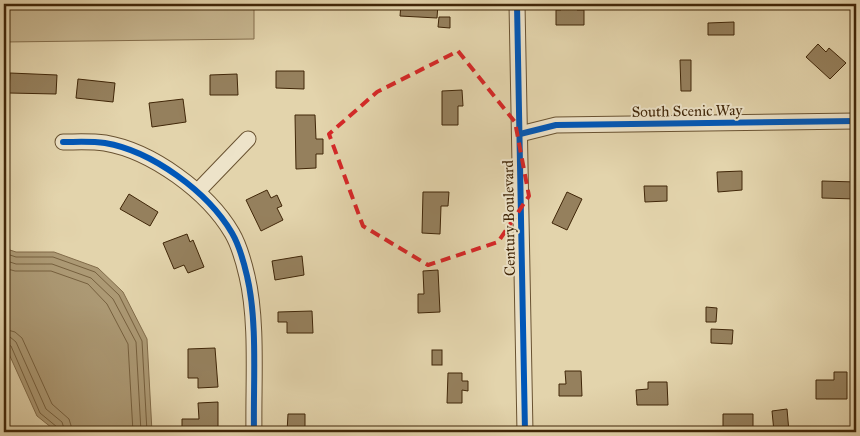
<svg xmlns="http://www.w3.org/2000/svg" width="860" height="436" viewBox="0 0 860 436" font-family="'IM FELL Great Primer',serif">
<style>
.green{fill:#c7b690;stroke:#846e4c}
.water{fill:#ac9974;stroke:#816b49}
.lines{fill:none;stroke-linecap:round;stroke-linejoin:round}
.shore{stroke:#76603e;stroke-width:1}
.building{fill:#95805d;stroke:#402608}
.minor-casing{stroke:#695231;stroke-width:17}
.minor{stroke:#ede3c9;stroke-width:15}
.cycleway-casing{stroke:#ede3c9;stroke-width:9}
.cycleway{stroke:#0057b8;stroke-width:6}
.marked{fill:none;stroke:#d62828;stroke-width:4;stroke-dasharray:10 6;stroke-linejoin:round}
.labels{text-anchor:middle;dominant-baseline:central;stroke-width:4;stroke-linejoin:round;paint-order:stroke}
.street-label{font-size:15px;fill:#402608;stroke:#ede3c9}
</style>
<rect width="100%" height="100%" fill="#e3d4ac"/>
<filter id="stains"><feTurbulence type="fractalNoise" baseFrequency=".004" numOctaves="4"/><feColorMatrix values="0 0 0 0 .2 0 0 0 0 .09 0 0 0 0 .02 0 0 0 .5 -.17"/></filter>
<radialGradient id="worn" r=".72"><stop offset=".6" stop-color="#630" stop-opacity="0"/><stop offset="1" stop-color="#630" stop-opacity=".3"/></radialGradient>
<path class="green" d="M4 4H254V39L4 42Z"/>
<path class="water" d="M4 248 16 252H54L98 268 123 292 147 339 152 432H57L37 416 4 343Z"/>
<g class="lines">
<g class="shore">
<path d="M4 253 16 257H53L95 272 119 295 142 341 147 432"/>
<path d="M4 260 16 264H52L91 278 113 299 136 342 141 432"/>
<path d="M4 268 15 271H51L88 284 107 304 128 344 133 432"/>
<path d="M4 329 15 332 22 338 52 404 69 419 73 432"/>
<path d="M4 336 10 337 16 342 46 409 62 422 65 432"/>
<path d="M4 343 11 346 40 413 57 427 59 432"/>
</g>
</g>
<g class="building">
<path d="M401 4H438L437 18 400 16Z"/>
<path d="M562 4H577V10H584V25H556V10H561Z"/>
<path d="M439 17H450V28L438 27Z"/>
<path d="M734 22V35H708V23Z"/>
<path d="M818 44 826 52 829 48 846 63 830 79 806 57Z"/>
<path d="M680 60H691V91H681Z"/>
<path d="M276 71H304V89L276 88Z"/>
<path d="M10 73 57 75 56 94 9 93Z"/>
<path d="M237 74 238 95H210V75Z"/>
<path d="M78 79 115 83 113 102 76 98Z"/>
<path d="M462 90 463 106H458V125H442V91Z"/>
<path d="M183 99 186 122 152 127 149 103Z"/>
<path d="M4 105H6L8 162H4Z"/>
<path d="M295 115H315L316 139H323V154H316V168L296 169Z"/>
<path d="M742 171V190L718 192 717 172Z"/>
<path d="M822 181 856 182V199L822 198Z"/>
<path d="M644 186H667V201L645 202Z"/>
<path d="M267 190 271 198 277 195 282 206 277 208 283 220 261 231 246 200Z"/>
<path d="M423 192H449L448 206H441L440 234 422 233Z"/>
<path d="M567 192 582 199 567 230 552 223Z"/>
<path d="M129 194 158 212 150 226 120 209Z"/>
<path d="M187 234 190 242 193 240 204 267 188 273 184 265 174 269 163 243Z"/>
<path d="M302 256 304 275 275 280 272 261Z"/>
<path d="M438 270 440 312 418 313V294H424L423 271Z"/>
<path d="M706 307 717 308 716 322H706Z"/>
<path d="M312 311 313 333H287V322H278V312Z"/>
<path d="M711 329 733 330 732 344 711 343Z"/>
<path d="M215 348 218 387 198 388V378H188V349Z"/>
<rect x="432" y="350" width="10" height="15"/>
<path d="M565 371H581L582 396H559V384H566Z"/>
<path d="M834 372H847V399H816V380H834Z"/>
<path d="M448 373H462V381H468V391L462 390V403H447Z"/>
<path d="M648 382H667L668 405H637L636 390 648 389Z"/>
<path d="M218 402V432H182V419H199L198 403Z"/>
<path d="M787 409 789 432H774L772 411Z"/>
<path d="M288 414H305V432H287Z"/>
<path d="M723 414H753V430L723 429Z"/>
</g>
<g class="lines">
<g class="minor-casing">
<g id="minor">
<path d="M517 4 525 432"/>
<path d="M520 134 556 125 856 121"/>
<path d="M63 142C76 142 91 141 105 143 152 151 208 192 232 233 239 245 244 263 247 276 258 322 253 385 254 432"/>
<path d="M198 191 248 139"/>
</g>
</g>
<use href="#minor" class="minor"/>
<g class="cycleway-casing">
<g id="cycleway">
<path d="M517 4 525 432"/>
<path d="M520 134 556 125 856 121"/>
<path d="M63 142C76 142 91 141 105 143 152 151 208 192 232 233 239 245 244 263 247 276 258 322 253 385 254 432"/>
</g>
</g>
<use href="#cycleway" class="cycleway"/>
</g>
<path class="marked" d="M458 51 515 122 529 196 498 242 428 265 363 226 329 134 377 92Z"/>
<g class="labels">
<g class="street-label">
<text transform="translate(687 111) rotate(-1)">South Scenic Way</text>
<text transform="translate(509 218) rotate(-91)">Century Boulevard</text>
</g>
</g>
<rect width="860" height="436" fill="none" stroke="#e3d4ac" stroke-width="20"/>
<rect x="5" y="5" width="850" height="426" fill="none" stroke="#402608" stroke-width="2.5"/>
<rect x="10" y="10" width="840" height="416" fill="none" stroke="#402608"/>
<rect width="100%" height="100%" filter="url(#stains)"/>
<rect width="100%" height="100%" fill="url(#worn)"/>
</svg>
